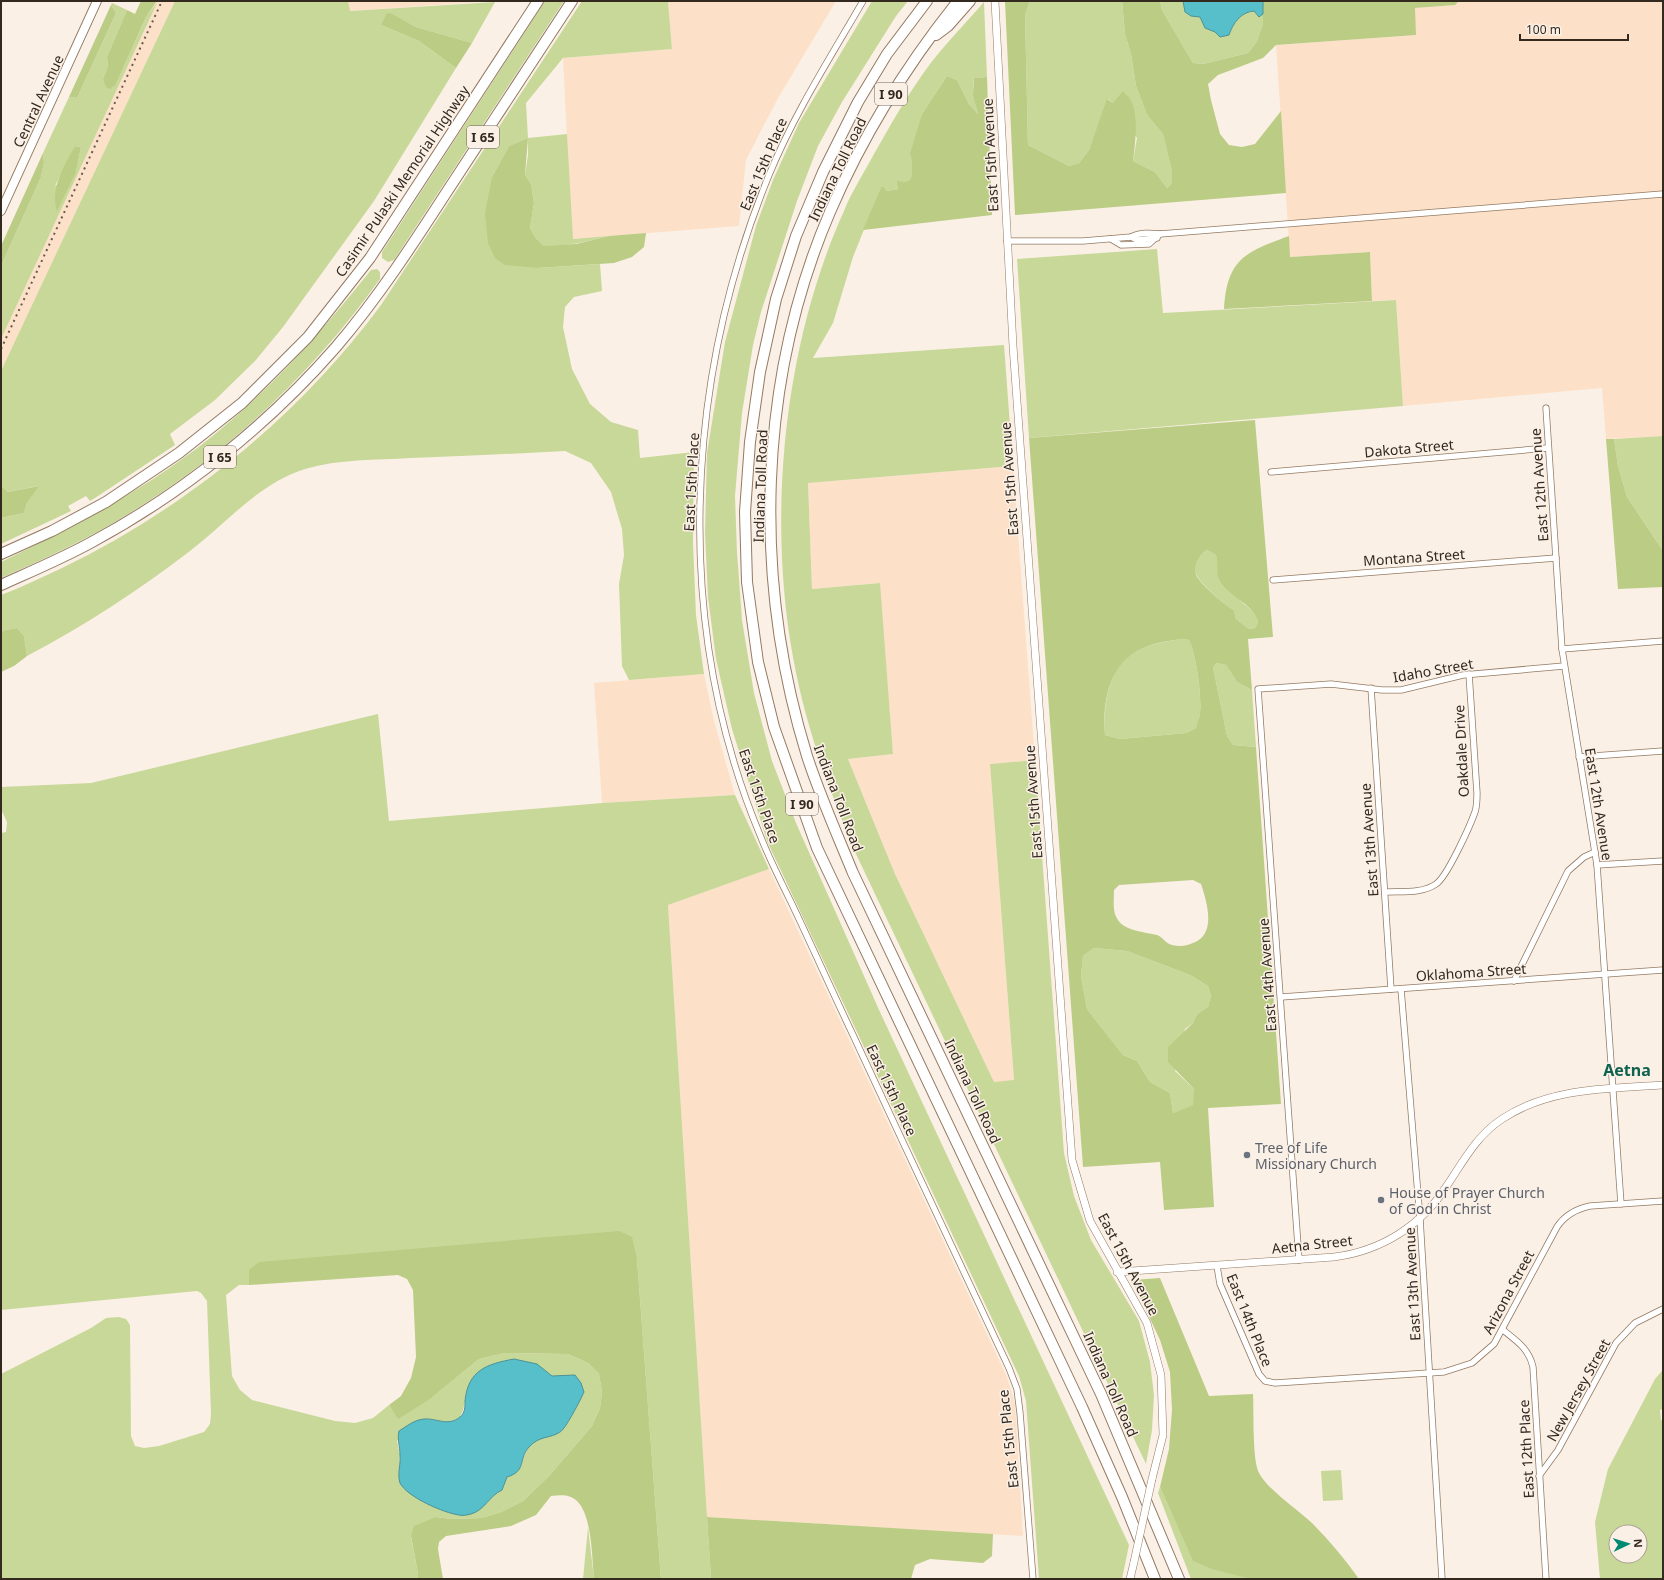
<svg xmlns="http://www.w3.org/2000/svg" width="1664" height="1580" viewBox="0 0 1664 1580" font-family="'Noto Sans',sans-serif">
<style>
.built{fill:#fce1c8}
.green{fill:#c8d899;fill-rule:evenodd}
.forest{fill:#bbcc84;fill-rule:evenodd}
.water{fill:#56bfc9;stroke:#4c9296}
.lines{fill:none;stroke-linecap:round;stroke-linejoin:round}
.minor-casing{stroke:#937a63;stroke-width:7}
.tertiary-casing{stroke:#937a63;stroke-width:8}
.secondary-casing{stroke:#937a63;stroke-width:10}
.motorway-casing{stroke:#937a63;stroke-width:12}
.minor{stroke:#fff;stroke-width:5.5}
.tertiary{stroke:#fff;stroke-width:7}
.secondary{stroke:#fff;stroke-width:8}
.motorway{stroke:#fff;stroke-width:10}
.rail{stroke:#655b51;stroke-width:2;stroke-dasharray:2 4;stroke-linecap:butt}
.tertiary-bridge-casing{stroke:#937a63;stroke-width:8;stroke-linecap:butt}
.tertiary-bridge{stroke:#fff;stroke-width:7}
.worship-dot{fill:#6b7280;stroke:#fbf0e6;stroke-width:1.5}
.labels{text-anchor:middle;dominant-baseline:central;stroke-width:3;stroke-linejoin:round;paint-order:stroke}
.shield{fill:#fbf0e6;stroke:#6f655b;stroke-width:1}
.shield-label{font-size:13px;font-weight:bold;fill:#33291f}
.street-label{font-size:14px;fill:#33291f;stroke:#fbf0e6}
.worship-label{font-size:14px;fill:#5b616d;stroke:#fbf0e6;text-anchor:start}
.quarter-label{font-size:16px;font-weight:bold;fill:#0f6250;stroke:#fbf0e6}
</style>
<rect width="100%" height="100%" fill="#fbf0e6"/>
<g class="built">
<path d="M158 1H175L1 371V339Z"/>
<path d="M348 1H495L349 11Z"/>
<path d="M668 1H836L777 100 746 160 739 226 572 239 563 58 672 49Z"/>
<path d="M1459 1H1663V436L1606 439 1602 388 1403 406 1396 300 1372 301 1370 252 1290 257 1276 45 1416 35 1414 8 1454 5Z"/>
<path d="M1013 466 1035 760 990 764 1014 1081 994 1082 895 874 848 759 893 754 879 583 812 589 808 483Z"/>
<path d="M704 674 714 721 735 795 602 803 594 683Z"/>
<path d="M769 869 1007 1377 1015 1404 1023 1536 707 1517 668 905Z"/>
</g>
<g class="green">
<path d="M158 1 1 339V266L41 177 44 163 43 153 69 97 77 98 116 13 111 5 112 3 127 10 107 57 108 66 103 79 116 84 146 17ZM75 146 81 147 76 172 55 186Z"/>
<path d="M175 1H348L350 11 495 2 472 43 416 27 393 14 381 25 419 41 456 68 374 201 283 327 255 361 215 400 170 434 175 445 95 498 90 501 86 496 68 506 71 511 1 544V518L24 513 27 503 38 486 8 492 1 485V371Z"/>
<path d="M545 1H564L394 260 388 262 382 258V252Z"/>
<path d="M582 1H668L672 49 563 58 526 103 528 138 567 134 573 239 609 236C588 241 567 247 544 246L535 237 530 228 534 203 531 184 525 175 528 155V138L509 146 492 177 538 268 600 264 602 291 574 297 565 307 563 327 572 369 590 404 611 422 638 430 640 458 694 452 693 543 696 615 704 674 629 680 622 666 619 584 624 555 622 529 611 492 591 463 565 451C513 454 462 456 411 458 376 460 339 459 305 469 258 484 228 522 190 551 139 590 84 626 27 656L24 636 17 628 1 631V595C22 587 42 577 62 568 186 508 299 416 381 305Z"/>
<path d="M872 1H908L896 16 842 102 818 146 797 201 761 312 753 345 742 413 735 496 737 552 742 620 754 693 772 761 796 823 880 1012 1129 1545 1122 1579H1039L1026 1401 1019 1376 767 841 732 729 716 659 708 597 705 533 707 453 725 342 756 226 773 180 799 123Z"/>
<path d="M1030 1H1122L1125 34 1131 54 1136 86 1147 115 1163 134 1172 172V183L1167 188 1155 172 1133 161 1137 138 1113 103 1108 99 1089 150 1079 163 1069 166 1028 145 1025 15Z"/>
<path d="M1160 1H1183L1185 12 1191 16 1200 17 1205 28 1229 35C1233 23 1241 12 1254 11L1259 17 1263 14V23L1257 41 1248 53 1203 64 1193 63 1162 10Z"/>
<path d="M984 2 987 77 974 78C972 91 975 102 978 114L969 104 957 80 947 76 922 114 912 167 913 178C908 184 903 183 896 180L898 189 887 191 882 185 853 257 833 323 813 358 1004 345 1013 466 808 483 812 589 880 583 893 754 848 759 895 874 994 1082 1014 1080 990 764 1035 760 1064 1153 1074 1196 1091 1240 1139 1321 1150 1362 1154 1395 1152 1430 1146 1464 856 854C829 790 805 725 793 657 767 515 784 343 844 211 852 191 864 173 874 154 891 124 909 92 930 64 946 43 966 23 984 2Z"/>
<path d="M1157 249 1163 313 1396 300 1403 406 1029 438 1017 259Z"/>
<path d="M377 269 380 272V279C313 373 227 454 128 514 88 539 44 559 1 578V562C81 523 160 482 228 423 281 378 327 325 371 270Z"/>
<path d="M1663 436V551L1627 497 1618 466 1614 439Z"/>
<path d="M1207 550 1216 555 1218 564V577C1225 584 1231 592 1238 598 1246 607 1254 609 1258 622L1255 628 1249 629 1236 619 1234 610C1224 605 1203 586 1197 576 1192 567 1199 555 1207 550Z"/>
<path d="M1181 639 1189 640C1196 651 1202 699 1200 713 1200 718 1197 723 1196 728L1186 733 1120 739 1105 735C1103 700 1109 659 1148 646 1159 642 1170 641 1181 639Z"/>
<path d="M1217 663 1226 665 1237 682 1252 690 1256 747 1233 745 1227 736 1213 667Z"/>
<path d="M378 714 389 821 602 803 735 795 769 869 668 905 711 1579H661L637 1259 249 1270V1285H239L226 1295 232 1376 240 1390 252 1400 335 1421 355 1423 373 1418 389 1405 398 1418 429 1400 479 1359 505 1353 568 1354 588 1363 599 1374 602 1392 600 1408 592 1426 549 1476 523 1501 501 1512 482 1518 452 1519 436 1517 411 1537 418 1574 417 1579H1V1374L91 1328 106 1318 119 1317 126 1319 130 1325 131 1436 135 1446 144 1448 159 1446 204 1432 210 1424 211 1414 207 1301 201 1293 197 1291 1 1310V833L6 832 7 822 1 809V787L91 783ZM544 1370 579 1402 560 1432C553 1434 543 1436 536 1440 519 1451 528 1470 507 1477L502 1490 495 1493 486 1504 399 1474 400 1455 397 1441 424 1419C455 1425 463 1426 466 1392Z"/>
<path d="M1094 948 1127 951 1190 975 1208 986 1211 996 1208 1007 1197 1014 1193 1023 1185 1029 1175 1071 1194 1089V1105L1173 1113 1170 1093 1150 1082 1137 1061 1123 1055 1087 1009 1081 976 1083 956Z"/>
<path d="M1662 1371 1663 1409 1660 1410 1661 1420H1663V1579H1600L1595 1522 1608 1469 1655 1379ZM1616 1532H1640V1556H1616Z"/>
<path d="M1341 1470 1343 1500 1323 1501 1321 1471Z"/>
<path d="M1160 1487 1193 1560 1251 1579H1191L1158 1493Z"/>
<path d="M588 1527 594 1579H583Z"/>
</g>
<g class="forest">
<path d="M141 1H157L146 17 116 84 110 89 106 87 103 79 108 66 107 57 127 10 135 14Z"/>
<path d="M1005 1H1030L1025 15 1028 145 1069 166 1079 163 1089 150 1107 99 1113 103 1123 91C1125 94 1130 97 1131 101 1139 116 1135 145 1133 161L1155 172 1167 188 1172 183V172L1163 134 1147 115 1136 86 1131 54 1125 34 1122 1H1160L1162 10 1193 63 1203 64 1248 53 1257 41 1263 23V1H1459L1455 5 1415 8 1416 35 1276 45 1263 58 1218 75 1208 84 1211 100 1220 134 1229 145 1242 147 1255 144 1281 111 1286 193 1015 215Z"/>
<path d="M111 5 116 13 77 98 69 97Z"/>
<path d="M387 13 393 14 416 27 472 43 456 68 419 41 381 25Z"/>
<path d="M947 76 957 80 969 104 978 114 973 95 974 78 987 77 992 215 863 230 882 185 887 191 898 189 896 180C907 184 913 182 912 170 912 163 913 160 910 154L922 114Z"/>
<path d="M528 138 525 175 531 184 534 203 530 228 535 237 544 246 576 244 609 236 646 233 644 247 632 257 614 263 538 268 505 265 495 258 488 243 485 213 492 177 509 146Z"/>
<path d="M75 146 81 147 76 172 57 211C50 188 64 166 75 146Z"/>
<path d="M43 153 44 163 41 177 1 266V246Z"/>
<path d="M1289 236 1290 257 1370 252 1372 301 1224 309C1227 259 1245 252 1289 236Z"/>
<path d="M1255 420 1273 637 1248 639 1252 690 1237 682 1226 665 1217 663 1213 667 1227 736 1233 745 1256 747 1281 1104 1208 1108 1214 1207 1164 1210 1160 1162 1083 1167 1029 438ZM1207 550 1216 555C1218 562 1217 573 1218 577 1226 597 1252 601 1258 622L1255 628 1249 629 1236 619 1234 610C1224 605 1203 586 1197 577 1192 567 1199 555 1207 550ZM1181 639 1189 640C1196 652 1202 698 1200 712 1200 717 1197 723 1196 728L1186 733 1120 739 1105 735C1102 700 1110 659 1148 646 1158 642 1170 641 1181 639ZM1193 880 1201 884C1207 902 1217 935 1193 943 1186 946 1180 947 1172 945 1166 944 1163 937 1157 935 1145 932 1125 931 1118 920 1112 912 1114 900 1114 890L1119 885ZM1094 948 1127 951 1190 975 1208 986 1211 996 1208 1007 1197 1014 1193 1023 1168 1047V1062L1194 1089 1193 1105 1173 1113 1170 1093 1150 1082 1137 1061 1123 1055 1087 1009 1081 976 1083 956Z"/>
<path d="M1606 439H1614L1618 466 1627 497 1663 551V587L1618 589Z"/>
<path d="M1 485 8 492 39 486 27 503 24 513 1 518Z"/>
<path d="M17 628 24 636 27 656 14 666 1 672V631Z"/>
<path d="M619 1231 632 1237 637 1259 661 1579H594C592 1558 592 1515 577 1501 570 1494 560 1495 551 1496L536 1515 511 1526 446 1536 439 1542 438 1549 443 1579H417L418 1574 411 1536 414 1526 436 1517 452 1519 482 1518 501 1512 523 1501 549 1476 592 1426 600 1408 602 1392 599 1374 588 1363 568 1354 505 1353 479 1359 429 1400 398 1419 389 1405 401 1396 411 1378 416 1357 413 1290 407 1279 398 1275 249 1285V1270L259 1262Z"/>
<path d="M1160 1278 1209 1396 1253 1394C1254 1411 1252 1459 1259 1473 1267 1489 1298 1510 1312 1523 1329 1540 1345 1559 1359 1579H1251L1212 1569 1193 1561 1160 1487 1169 1449 1172 1410 1170 1372 1160 1340 1132 1280Z"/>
<path d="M707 1517 993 1534 992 1556 983 1563 930 1559 915 1565 911 1579H711Z"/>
</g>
<g class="water">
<path d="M1183 1H1263V14L1259 17 1254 11C1241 12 1233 23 1229 35L1220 37 1215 32 1205 28 1200 17 1191 16 1185 12Z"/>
<path d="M514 1359 537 1364 552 1376 575 1375 581 1383 584 1392C581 1399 565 1430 560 1432 550 1439 540 1435 529 1447 518 1459 527 1471 507 1477L502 1490C489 1496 485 1510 471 1514 467 1515 462 1516 459 1515 444 1513 407 1497 400 1483 397 1474 401 1464 400 1455 400 1446 397 1440 399 1431 407 1426 414 1420 424 1419 437 1418 448 1427 460 1417 465 1413 465 1407 465 1401 468 1370 487 1364 514 1359Z"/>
</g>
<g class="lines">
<g class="minor-casing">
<g id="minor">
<path d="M863 1C830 58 794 114 769 175 684 383 673 626 760 835 769 858 780 880 791 902 812 946 832 991 853 1035 905 1146 956 1257 1009 1368L1017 1389 1020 1413 1033 1579"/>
<path d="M1131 237 1137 240 1157 238"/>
<path d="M1111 239 1121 245 1149 244 1160 234"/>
<path d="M1007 241H1083L1131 237C1140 232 1151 233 1160 234L1663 194"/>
<path d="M1546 408 1562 649 1597 865 1621 1204"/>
<path d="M1271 472 1548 448"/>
<path d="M1273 580 1556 558"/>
<path d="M1562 649 1663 641"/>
<path d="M1371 688 1391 989"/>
<path d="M1579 757 1663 751"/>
<path d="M1597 865 1663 861"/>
<path d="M1385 892C1400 891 1422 894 1436 884 1447 877 1470 826 1475 812 1477 806 1477 800 1477 793L1469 674"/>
<path d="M1514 981 1568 871 1584 857 1595 852"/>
<path d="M1401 989 1420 1219 1442 1579"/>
<path d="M1281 997 1663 970"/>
<path d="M1299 1260 1258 689 1331 684 1382 690H1401L1463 675 1564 666"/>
<path d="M1217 1266 1220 1284 1259 1374 1265 1381 1275 1383 1444 1372 1472 1363 1494 1344 1557 1227C1565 1215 1576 1209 1590 1206L1663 1201"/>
<path d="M1503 1330C1517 1341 1529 1349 1533 1367L1546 1579"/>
<path d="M1539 1476 1558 1450 1616 1343 1635 1323 1663 1309"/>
</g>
</g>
<g class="tertiary-casing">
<g id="tertiary">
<path d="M995 1 1013 346 1072 1160 1090 1221 1147 1323 1161 1375 1163 1435 1152 1479"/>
<path d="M1117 1272 1334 1257C1381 1251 1421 1226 1446 1187 1463 1162 1476 1136 1502 1119 1550 1087 1608 1089 1663 1085"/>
<path d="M1130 1579 1134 1562"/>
</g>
</g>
<g class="secondary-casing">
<path id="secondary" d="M1 211 97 1"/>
</g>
<g class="motorway-casing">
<g id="motorway">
<path d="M927 1 887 54 858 102 823 172 796 236 776 299 760 372 750 442 745 512 747 582 758 662 774 727 817 848 1082 1407 1122 1497 1155 1579"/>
<path d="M958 1C906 66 863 135 830 212 757 382 753 580 807 756 820 796 837 834 853 873L1101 1394 1179 1579"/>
<path d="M936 35 948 26 970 1"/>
<path d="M1 554 52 531 106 502 179 453 242 403 308 337 370 258 538 1"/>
<path d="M1 585C32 571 63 558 92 542 183 493 268 425 336 347 378 298 413 244 448 190 489 127 531 64 572 1"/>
</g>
</g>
<use href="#minor" class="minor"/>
<use href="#tertiary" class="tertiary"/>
<use href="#secondary" class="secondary"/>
<use href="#motorway" class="motorway"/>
<path class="rail" d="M1 349 162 1"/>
<g class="tertiary-bridge-casing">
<path id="tertiary-bridge" d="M1134 1562 1152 1479"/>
</g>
<use href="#tertiary-bridge" class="tertiary-bridge"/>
</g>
<g class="worship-dot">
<circle cx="1247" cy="1155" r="4"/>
<circle cx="1381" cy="1200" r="4"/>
</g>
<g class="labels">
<g class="shield">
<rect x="875" y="83" width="32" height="22" rx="3"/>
<rect x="467" y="126" width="32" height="22" rx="3"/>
<rect x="204" y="446" width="32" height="22" rx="3"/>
<rect x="786" y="793" width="32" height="22" rx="3"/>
</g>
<g class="shield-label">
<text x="891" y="94">I 90</text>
<text x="483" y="137">I 65</text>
<text x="220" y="457">I 65</text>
<text x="802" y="804">I 90</text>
</g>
<g class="street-label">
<text transform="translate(38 101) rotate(-65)">Central Avenue</text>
<text transform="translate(990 155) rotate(-93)">East 15th Avenue</text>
<text transform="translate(763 164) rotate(-67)">East 15th Place</text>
<text transform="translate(837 169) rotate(-64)">Indiana Toll Road</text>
<text transform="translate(402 181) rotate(-56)">Casimir Pulaski Memorial Highway</text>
<text transform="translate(1409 448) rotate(-5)">Dakota Street</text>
<text transform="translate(1009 479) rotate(-94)">East 15th Avenue</text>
<text transform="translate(691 482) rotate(-87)">East 15th Place</text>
<text transform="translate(1539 485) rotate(-94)">East 12th Avenue</text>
<text transform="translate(760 486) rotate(-88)">Indiana Toll Road</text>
<text transform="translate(1414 557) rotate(-4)">Montana Street</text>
<text transform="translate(1433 670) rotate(-10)">Idaho Street</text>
<text transform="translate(1461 751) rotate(-93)">Oakdale Drive</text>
<text transform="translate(760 796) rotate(71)">East 15th Place</text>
<text transform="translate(839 798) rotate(69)">Indiana Toll Road</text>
<text transform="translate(1033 802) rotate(-94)">East 15th Avenue</text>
<text transform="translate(1599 804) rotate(81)">East 12th Avenue</text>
<text transform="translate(1369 840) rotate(-94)">East 13th Avenue</text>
<text transform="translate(1471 972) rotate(-4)">Oklahoma Street</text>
<text transform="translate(1267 975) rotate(-94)">East 14th Avenue</text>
<text transform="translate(892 1090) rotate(65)">East 15th Place</text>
<text transform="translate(973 1091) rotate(65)">Indiana Toll Road</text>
<text transform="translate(1312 1244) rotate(-6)">Aetna Street</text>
<text transform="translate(1129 1264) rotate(62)">East 15th Avenue</text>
<text transform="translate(1412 1284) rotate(-93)">East 13th Avenue</text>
<text transform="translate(1508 1292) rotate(-62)">Arizona Street</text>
<text transform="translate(1250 1320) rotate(68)">East 14th Place</text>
<text transform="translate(1111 1384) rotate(66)">Indiana Toll Road</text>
<text transform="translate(1578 1390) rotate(-61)">New Jersey Street</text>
<text transform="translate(1008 1439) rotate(-96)">East 15th Place</text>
<text transform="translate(1526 1449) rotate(-93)">East 12th Place</text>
</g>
<g class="worship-label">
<text x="1255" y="1147">Tree of Life<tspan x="1255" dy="16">Missionary Church</tspan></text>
<text x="1389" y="1192">House of Prayer Church<tspan x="1389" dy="16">of God in Christ</tspan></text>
</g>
<g class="quarter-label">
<text x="1627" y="1070">Aetna</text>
</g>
</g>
<rect width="1664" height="1580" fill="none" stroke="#33291f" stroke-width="4"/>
<g transform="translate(1628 1544) rotate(86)"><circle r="19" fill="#fbf0e6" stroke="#aba096"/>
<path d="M0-3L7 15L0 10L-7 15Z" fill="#008a71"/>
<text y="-6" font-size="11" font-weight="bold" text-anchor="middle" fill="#33291f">N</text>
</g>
<path d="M1520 34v6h108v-6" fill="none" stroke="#33291f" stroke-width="2"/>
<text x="1526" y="34" font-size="12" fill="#33291f" stroke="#fbf0e6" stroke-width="3" paint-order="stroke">100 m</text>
</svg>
